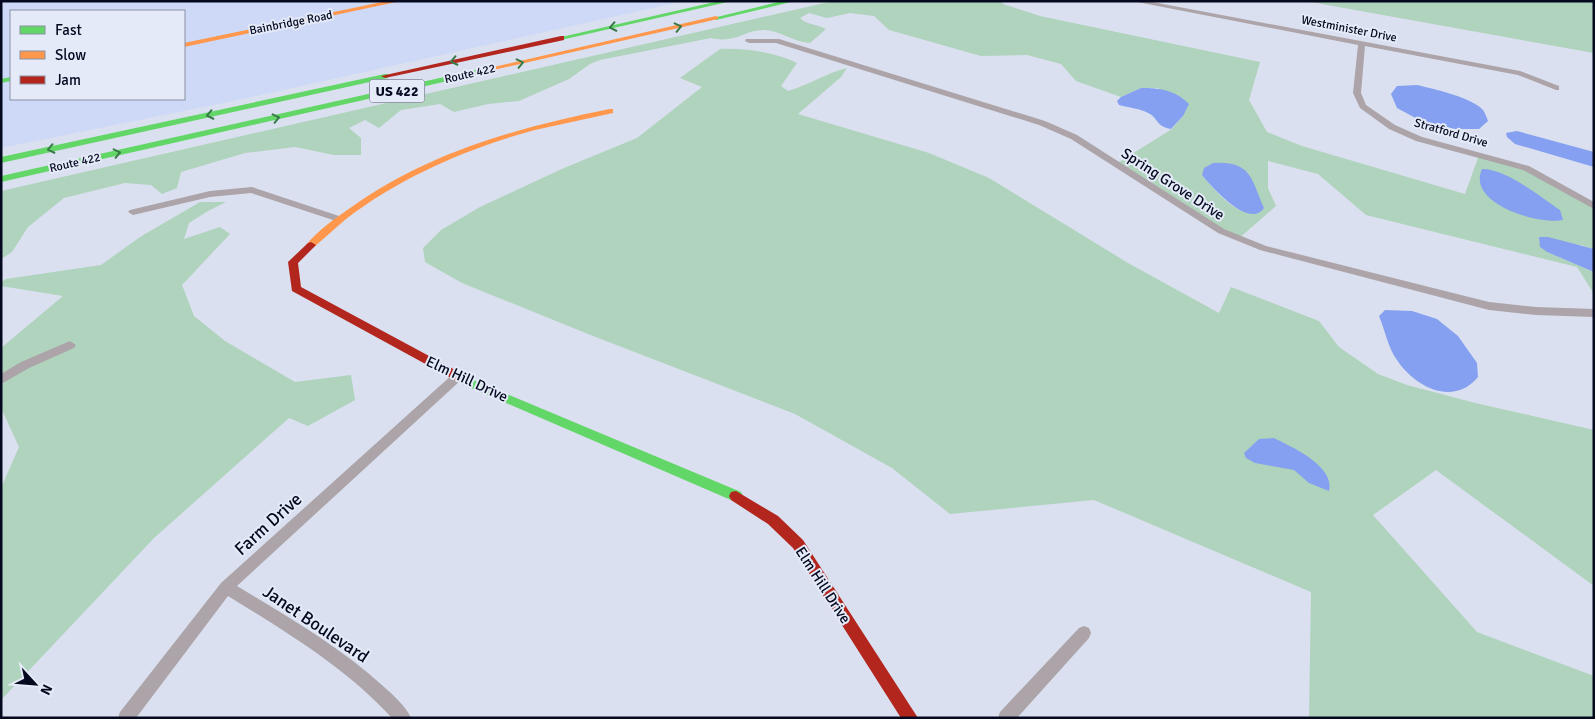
<svg xmlns="http://www.w3.org/2000/svg" width="1595" height="719" viewBox="0 0 1595 719" font-family="Signika,sans-serif">
<style>
.built{fill:#cdd9f7;fill-rule:evenodd}
.green{fill:#afd3bc;fill-rule:evenodd}
.water{fill:#85a0f0}
.lines{fill:none;stroke-linecap:round;stroke-linejoin:round}
.street{fill:#aca4a8;fill-rule:evenodd}
.fast{fill:#63d668;fill-rule:evenodd}
.slow{fill:#ff974d;fill-rule:evenodd}
.jam{fill:#b3261e;fill-rule:evenodd}
.oneway{stroke:#387a47}
.labels{text-anchor:middle;dominant-baseline:central;stroke-width:4;stroke-linejoin:round;paint-order:stroke}
.far-street-label{font-size:12px;fill:#04091f;stroke:#e4eaf7}
.shield{fill:#e4eaf7;stroke:#474c60;stroke-width:1}
.shield-label{font-size:14px;font-weight:bold;fill:#04091f}
.street-label{font-size:15px;fill:#04091f;stroke:#e4eaf7}
.near-street-label{font-size:18px;fill:#04091f;stroke:#e4eaf7}
</style>
<rect width="100%" height="100%" fill="#dae0ef"/>
<path class="built" d="M1 1H685L238 100 1 148ZM11 11H184V99H11Z"/>
<g class="green">
<path d="M833 1H1002L1003 4 1040 16 1260 62 1249 100 1267 132 1302 146 1465 194 1479 155 1526 168 1594 206V249L1581 245 1547 252 1594 272V294L1577 267 1366 215 1318 174 1268 161V188L1276 206 1238 239 1116 164 1172 129 1183 116 1158 88H1141L1121 97 1076 81 1061 64 1027 55 981 56 889 30 874 16 850 13 827 18 809 13 800 18C806 25 818 24 826 29L810 43C794 42 780 31 765 30 745 29 736 44 711 38L600 60 590 64 569 79 519 101 488 104 454 112 440 104 401 110 379 128 365 120 349 128 361 138V155H334L295 147 245 153 181 172 177 188 162 194 151 185 125 183 64 198 28 227 12 252 1 259V191ZM1202 175 1258 195 1264 208C1259 209 1254 211 1249 212 1232 212 1212 187 1202 175Z"/>
<path d="M1305 1H1594V53Z"/>
<path d="M720 49C744 48 776 52 797 63L781 86 788 91C809 85 826 73 847 68L841 77 798 114 929 153 989 178 1128 263 1219 313 1231 287 1319 321 1339 347 1378 374 1407 385 1475 403 1594 430V586L1436 470 1373 515 1477 632 1594 676V718H1309L1311 592 1094 500 950 514 892 468 795 414 588 334 462 283 425 262 423 248 441 230 480 207 564 168 637 138 702 87 680 78Z"/>
<path d="M200 202H226L208 211 189 223 184 239 220 227 230 234 182 285 194 316 225 341 295 382 351 375 355 400 308 426 289 418 154 538 1 700V488L19 447 1 408V348L63 296 1 286V282L6 279 101 265 140 237Z"/>
</g>
<g class="water">
<path d="M1417 85C1434 89 1471 97 1483 110 1485 113 1487 118 1488 121L1479 129H1455L1421 121 1397 108 1391 94 1397 86Z"/>
<path d="M1141 88C1160 88 1175 90 1189 104L1183 116 1171 129C1156 126 1159 120 1150 114 1140 108 1129 108 1119 105L1117 101 1121 97Z"/>
<path d="M1517 131 1594 152V167L1515 144 1507 137 1506 133Z"/>
<path d="M1213 163C1252 161 1251 179 1264 208 1249 230 1211 186 1202 175L1204 168Z"/>
<path d="M1482 169C1507 169 1540 197 1560 210L1563 220C1539 225 1466 204 1482 169Z"/>
<path d="M1539 237H1548L1594 249V272L1547 252 1540 247Z"/>
<path d="M1385 310 1412 311 1437 319 1458 336 1477 363 1478 377C1453 407 1415 387 1397 360 1388 348 1385 330 1379 316Z"/>
<path d="M1274 438C1292 447 1335 466 1329 491L1309 483 1294 470 1255 463 1246 458 1244 453 1259 439Z"/>
</g>
<g class="lines">
<g class="street">
<path d="M1132 1H1147L1520 71 1559 86V90H1556L1518 75 1365 46 1361 93 1366 105 1395 125 1422 137 1529 166 1594 202V209L1523 170 1416 141 1389 129 1360 108 1353 93 1358 45Z"/>
<path d="M746 39H779L1045 121 1077 135 1224 229 1266 246 1489 302 1536 307 1594 309V317L1536 315 1489 310 1260 250 1218 233 1071 139 1039 125 776 43H749L745 41Z"/>
<path d="M252 187 342 217 344 219 339 222 336 221 251 193 210 197 133 215 128 212 130 210 210 191Z"/>
<path d="M70 341 76 345 74 348 29 368 1 384V374L21 362Z"/>
<path d="M457 373 461 374 463 377 461 380 237 586C288 617 339 646 383 686 393 695 406 706 411 718H392C345 667 286 632 228 596L136 718H118L120 712 221 583 453 374Z"/>
<path d="M1084 626 1089 628 1091 633 1089 638 1017 718H998L1000 712 1079 628Z"/>
</g>
<g class="fast">
<path d="M719 1H732L561 40 557 38Z"/>
<path d="M782 1H795L716 20 713 18Z"/>
<path d="M489 67H492V71L1 182V176Z"/>
<path d="M385 74H388V78L1 163V157Z"/>
<path d="M11 77V81L1 83V79Z"/>
<path d="M466 377 741 492 743 496 741 500 736 501 731 500 462 384 460 381Z"/>
</g>
<g class="slow">
<path d="M387 1H401L184 47V43Z"/>
<path d="M716 16 718 17V19L489 71 485 69Z"/>
<path d="M610 109H613V113C587 119 561 124 535 130 468 148 401 177 346 219 335 228 325 238 314 247L311 248 306 245C318 230 337 217 353 206 430 152 519 127 610 109Z"/>
</g>
<g class="jam">
<path d="M561 36H564V40L385 78 381 76Z"/>
<path d="M311 242 316 245 298 263 301 287 470 378 472 381 470 384H462L292 291 288 262 308 243Z"/>
<path d="M736 491 778 516 803 540 918 718H901L793 548 768 524 731 500 729 496 731 492Z"/>
</g>
</g>
<defs><path id="oneway-chevron" d="M-2-3.5L2.5 0L-2 3.5" fill="none" stroke-width="1.6" stroke-linecap="round" stroke-linejoin="round" transform="scale(1.25)"/></defs>
<g class="oneway">
<use href="#oneway-chevron" transform="translate(613 27) rotate(168)"/>
<use href="#oneway-chevron" transform="translate(678 27) rotate(-13)"/>
<use href="#oneway-chevron" transform="translate(454 61) rotate(168)"/>
<use href="#oneway-chevron" transform="translate(520 63) rotate(-13)"/>
<use href="#oneway-chevron" transform="translate(210 115) rotate(168)"/>
<use href="#oneway-chevron" transform="translate(276 118) rotate(-13)"/>
<use href="#oneway-chevron" transform="translate(51 149) rotate(168)"/>
<use href="#oneway-chevron" transform="translate(117 153) rotate(-13)"/>
</g>
<g class="labels">
<g class="far-street-label">
<text transform="translate(291 23) rotate(-11)">Bainbridge Road</text>
<text transform="translate(1349 29) rotate(11)">Westminister Drive</text>
<text transform="translate(470 74) rotate(-13)">Route 422</text>
<text transform="translate(1451 133) rotate(16)">Stratford Drive</text>
<text transform="translate(75 163) rotate(-13)">Route 422</text>
</g>
<rect class="shield" x="369.5" y="79.5" width="55" height="23" rx="4"/>
<g class="shield-label">
<text x="397" y="91">US 422</text>
</g>
<g class="street-label">
<text transform="translate(1173 184) rotate(33)">Spring Grove Drive</text>
<text transform="translate(467 379) rotate(25)">Elm Hill Drive</text>
<text transform="translate(823 585) rotate(57)">Elm Hill Drive</text>
</g>
<g class="near-street-label">
<text transform="translate(268 524) rotate(-42)">Farm Drive</text>
<text transform="translate(316 624) rotate(34)">Janet Boulevard</text>
</g>
</g>
<rect width="1595" height="719" fill="none" stroke="#04091f" stroke-width="5"/>
<rect x="10" y="10" width="175" height="90" fill="#e4eaf7" stroke="#8a90a1"/>
<rect x="20" y="26" width="25" height="8" fill="#63d668" stroke="#8a90a1"/>
<text x="55" y="35" font-size="15" fill="#04091f">Fast</text>
<rect x="20" y="51" width="25" height="8" fill="#ff974d" stroke="#8a90a1"/>
<text x="55" y="60" font-size="15" fill="#04091f">Slow</text>
<rect x="20" y="76" width="25" height="8" fill="#b3261e" stroke="#8a90a1"/>
<text x="55" y="85" font-size="15" fill="#04091f">Jam</text>
<g transform="translate(35 684) rotate(116)" stroke="#e4eaf7" stroke-width="4" paint-order="stroke">
<path d="M0-4L9 19L0 12L-9 19Z" fill="#04091f"/>
<text y="-8" font-size="14" font-weight="bold" text-anchor="middle" fill="#04091f">N</text>
</g>
</svg>
